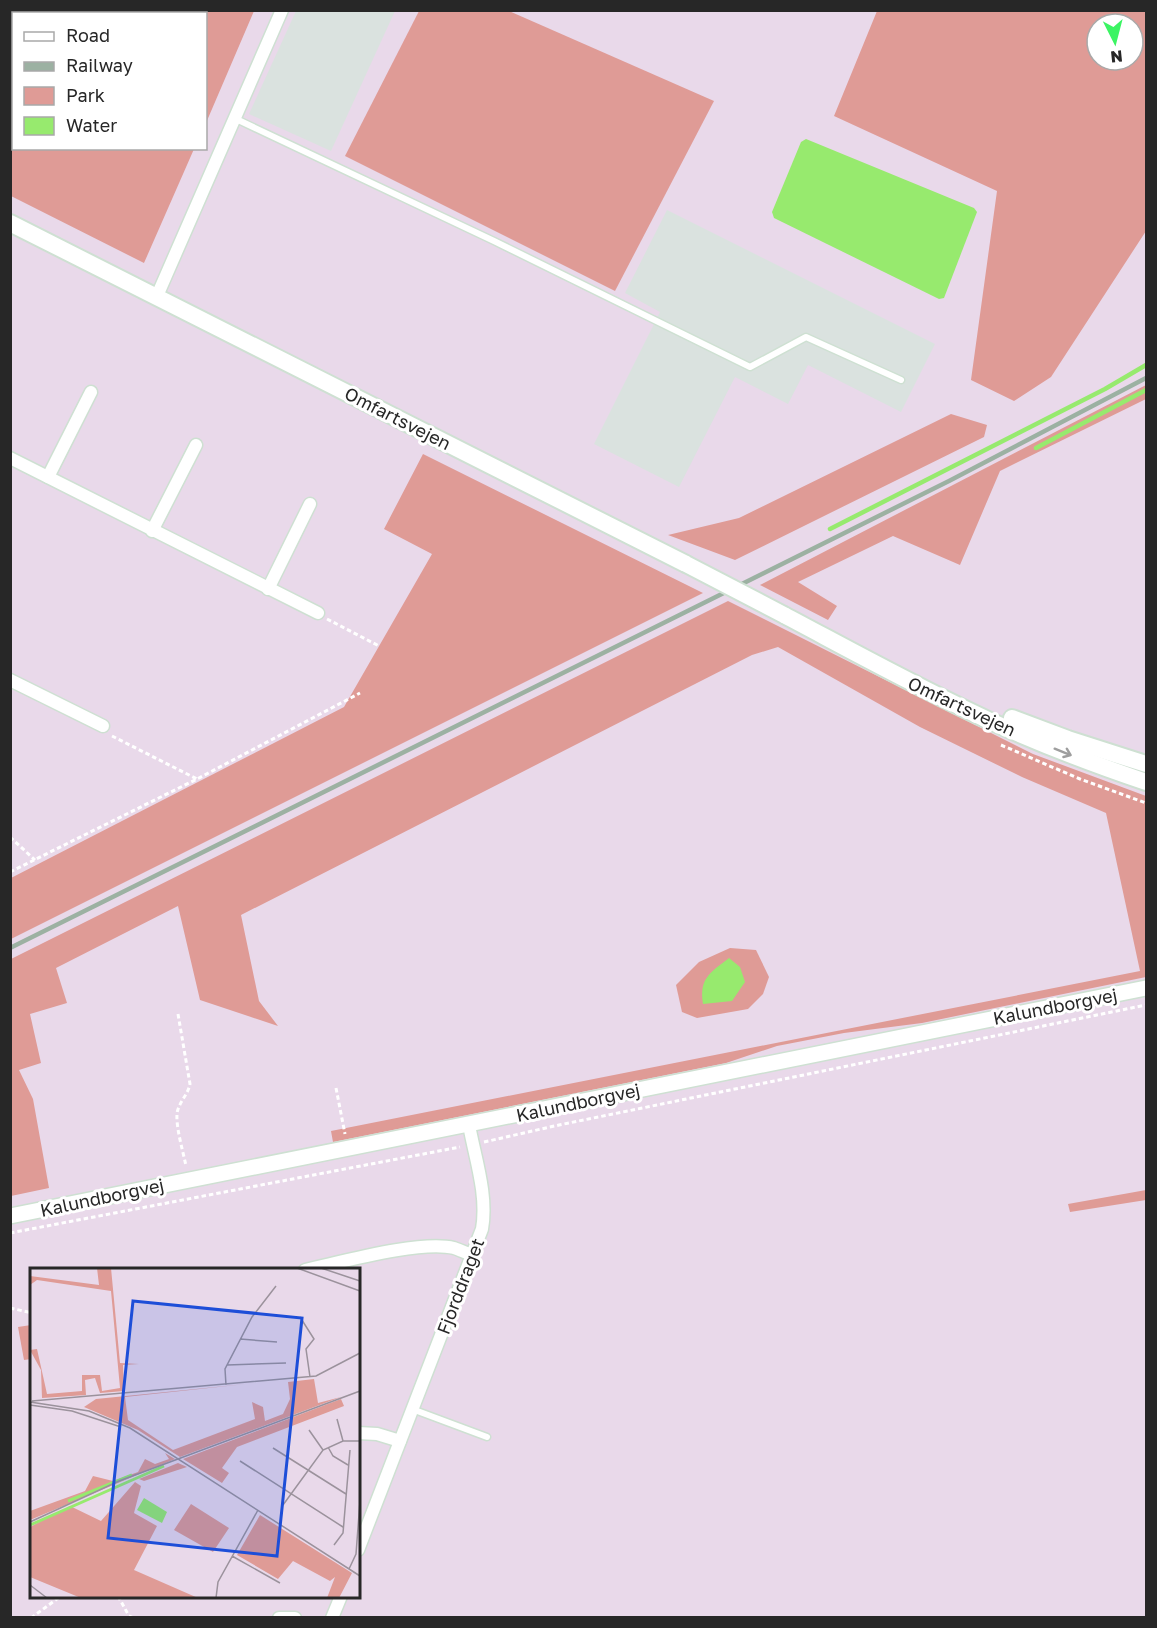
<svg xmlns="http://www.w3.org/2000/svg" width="1157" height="1628" viewBox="0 0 1157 1628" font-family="'Golos Text',sans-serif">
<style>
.industrial{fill:#dae2df}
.green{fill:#df9b96;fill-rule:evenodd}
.water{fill:#97ea6e}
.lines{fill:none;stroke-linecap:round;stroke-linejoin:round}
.stream{stroke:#97ea6e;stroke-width:4.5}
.service-casing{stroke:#cee0d2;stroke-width:9}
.minor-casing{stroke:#cee0d2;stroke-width:15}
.tertiary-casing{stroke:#cee0d2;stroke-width:18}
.secondary-casing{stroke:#cee0d2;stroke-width:20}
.path{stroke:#fff;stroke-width:3;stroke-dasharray:4.5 3;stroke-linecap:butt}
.service{stroke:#fff;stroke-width:6}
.minor{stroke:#fff;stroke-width:12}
.tertiary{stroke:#fff;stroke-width:15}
.secondary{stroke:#fff;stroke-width:16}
.rail{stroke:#9cb1a2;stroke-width:4.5}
.secondary-bridge-casing{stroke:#cee0d2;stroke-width:20;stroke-linecap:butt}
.secondary-bridge{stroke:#fff;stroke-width:16}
.oneway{stroke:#9e9e9e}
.labels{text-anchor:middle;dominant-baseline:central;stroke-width:6;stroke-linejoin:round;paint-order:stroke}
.street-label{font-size:18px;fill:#272727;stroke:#fff}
.inset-river{fill:none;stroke:#97ea6e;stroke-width:3}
.inset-road{fill:none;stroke:#9b929c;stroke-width:1.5}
.view{fill:#1d4ed8;fill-opacity:0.15;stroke:#1d4ed8;stroke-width:3}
.inset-edge{fill:none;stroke:#272727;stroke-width:3}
</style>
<rect width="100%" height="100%" fill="#e9d9ea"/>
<g class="industrial">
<path d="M296 11H395L331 151 249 114Z"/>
<path d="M667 210 935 344 901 412 808 365 788 404 735 377 679 487 594 444 660 312 625 293Z"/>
</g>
<g class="green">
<path d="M10 11H254L206 123V14H14V148L194 149 144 263 11 196Z"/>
<path d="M419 11H509L714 101 615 291 345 156Z"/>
<path d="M877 11H1146V231L1051 377 1014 401 971 380 997 191 834 116ZM1097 24H1133V60H1097Z"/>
<path d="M1146 385V399L1000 471 960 565 893 536 798 582 837 606 828 620 760 585Z"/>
<path d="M951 414 987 425 984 437 735 560 668 535 739 518Z"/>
<path d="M423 454 703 593 11 939V878L344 707 432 554 384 529Z"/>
<path d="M728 601 1033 754 1146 796V977L922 1023 844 1033 777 1046 726 1063 333 1142 331 1131 1140 971 1106 813 1022 777 920 727 778 647 752 655 241 915 259 1001 278 1026 200 1000 178 906 56 968 67 1003 30 1014 41 1063 19 1070 33 1099 49 1188 11 1196V959Z"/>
<path d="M730 948 756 950 769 977 763 994 748 1009 697 1018 682 1012 676 985 699 962Z"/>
<path d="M1146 1190V1200L1070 1212 1068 1204Z"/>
<path d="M31 1325V1359L24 1360 18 1327Z"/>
</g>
<g class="water">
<path d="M806 139 974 208 977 212 944 298 939 299 774 218 772 212 801 142Z"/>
<path d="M729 958 740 967 745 982 732 1001 703 1004C699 978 710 973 729 958Z"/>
</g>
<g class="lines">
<g class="stream">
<path d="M1036 448 1146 390"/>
<path d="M830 529 1105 389 1146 365"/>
</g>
<g class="service-casing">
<g id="service">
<path d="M151 14 152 10"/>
<path d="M234 118 494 241 750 367 806 337 901 380"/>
<path d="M412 1409 487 1437"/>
</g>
</g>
<g class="minor-casing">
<g id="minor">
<path d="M157 296 282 10"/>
<path d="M10 458 318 613"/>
<path d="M48 477 91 392"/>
<path d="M152 531 196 445"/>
<path d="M268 589 310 504"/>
<path d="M10 680 103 726"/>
<path d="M305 1270C342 1262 420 1240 454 1248 460 1250 466 1253 472 1255"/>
<path d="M358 1433 377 1434 400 1441"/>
<path d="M358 1550 482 1229C488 1195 475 1158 469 1125"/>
<path d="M279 1618H295"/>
<path d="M332 1618 341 1596"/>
</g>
</g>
<g class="tertiary-casing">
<path id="tertiary" d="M10 1216 1146 988"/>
</g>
<g class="secondary-casing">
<g id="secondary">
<path d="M10 223 686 564"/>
<path d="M784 615C852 651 919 688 988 720 1040 744 1093 764 1146 782"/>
<path d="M1012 718 1068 739 1146 764"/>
</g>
</g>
<g class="path">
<path d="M327 619 379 646"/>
<path d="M112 736 197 779"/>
<path d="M1001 745 1080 779 1146 803"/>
<path d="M10 837 35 860"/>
<path d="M10 872 197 779 360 693"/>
<path d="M178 1014 190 1084C188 1095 178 1103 177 1114 176 1128 183 1151 186 1166"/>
<path d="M336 1088 345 1134"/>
<path d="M484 1142 559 1125 1146 1005"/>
<path d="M10 1233 460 1147"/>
<path d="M10 1308 32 1313"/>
<path d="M118 1596 129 1616 134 1618"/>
<path d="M31 1618 61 1596"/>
</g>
<use href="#service" class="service"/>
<use href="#minor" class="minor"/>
<use href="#tertiary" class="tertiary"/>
<use href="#secondary" class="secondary"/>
<path class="rail" d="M10 948 949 481 1146 378"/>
<g class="secondary-bridge-casing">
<path id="secondary-bridge" d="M686 564 784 615"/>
</g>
<use href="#secondary-bridge" class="secondary-bridge"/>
</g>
<defs><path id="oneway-shaft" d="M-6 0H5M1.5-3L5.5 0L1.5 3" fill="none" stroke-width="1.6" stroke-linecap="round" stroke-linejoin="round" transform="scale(1.5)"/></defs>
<use class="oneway" href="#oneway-shaft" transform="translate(1063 752) rotate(22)"/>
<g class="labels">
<g class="street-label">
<text transform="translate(398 418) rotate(27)">Omfartsvejen</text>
<text transform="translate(962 706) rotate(25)">Omfartsvejen</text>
<text transform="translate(1055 1006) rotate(-11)">Kalundborgvej</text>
<text transform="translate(578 1102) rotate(-12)">Kalundborgvej</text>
<text transform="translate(102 1197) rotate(-12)">Kalundborgvej</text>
<text transform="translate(460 1286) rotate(-69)">Fjorddraget</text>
</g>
</g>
<g transform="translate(30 1268)">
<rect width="330" height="330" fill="#e9d9ea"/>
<path d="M67 0H81L90 95 109 96 93 97 94 123 70 125 65 110 55 112 56 127 12 130 11 102 0 82 7 81 17 126 52 123V107H70L72 123 90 120 81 23 7 12 0 17V8L69 17ZM284 111 288 135 311 129 150 189 108 162 54 139 66 131 216 116 95 129 98 152 143 182 225 151 222 134 233 139 235 153 253 146 260 131 258 114ZM311 131 314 138 207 179 192 200 199 205 192 215 153 191ZM135 185 145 191 0 252V243L55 223 63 208 83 213 108 204 115 191 125 196 139 191ZM148 195 157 199 114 213 109 211ZM105 214 111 218 104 245 127 258 104 302 168 330H51L0 309V259L40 238 71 253ZM161 236 199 260 183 284 144 262ZM230 247 322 305 309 330H297L305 309 300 313 263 293 248 311 207 287Z" fill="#df9b96"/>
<path d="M114 230 137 244 132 255 107 242Z" fill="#97ea6e"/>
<path class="inset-river" d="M38 233 102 207M0 257 134 198"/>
<path class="inset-road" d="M267 0 330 23M291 0 330 13M224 45 250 48M270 49 284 71 276 81 280 109M210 71 247 74M197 97 256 95M196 117 195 101 222 49 246 18M2 133 286 108 330 85M0 134 59 143 100 160 330 308M0 137 42 143 91 159M307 151 313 173M279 162 293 182M298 179 303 188 318 197M243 180 316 226M210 193 313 259M253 237 293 182 313 173H330M0 254 89 213 330 123M304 277 313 265 320 182M202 288 250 315M319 301 326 286 330 233M0 317 17 330M186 330 188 314 228 242"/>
<path class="view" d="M103 33 272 50 247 288 78 270Z"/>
<rect width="330" height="330" class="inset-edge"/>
</g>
<rect width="1157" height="1628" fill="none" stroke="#272727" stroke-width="24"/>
<rect x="12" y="12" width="195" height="138" fill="#ffffff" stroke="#a9a9a9" stroke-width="1.5"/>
<rect x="24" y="32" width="30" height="9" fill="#ffffff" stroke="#a9a9a9" stroke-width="1.5"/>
<text x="66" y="42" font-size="18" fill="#272727">Road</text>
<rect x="24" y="62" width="30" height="9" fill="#9cb1a2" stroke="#a9a9a9" stroke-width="1.5"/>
<text x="66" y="72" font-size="18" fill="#272727">Railway</text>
<rect x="24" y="87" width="30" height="18" fill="#df9b96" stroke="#a9a9a9" stroke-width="1.5"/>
<text x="66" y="102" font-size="18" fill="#272727">Park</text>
<rect x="24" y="117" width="30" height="18" fill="#97ea6e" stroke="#a9a9a9" stroke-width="1.5"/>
<text x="66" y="132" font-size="18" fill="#272727">Water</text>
<g transform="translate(1115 42) rotate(174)"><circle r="28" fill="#ffffff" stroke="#a9a9a9" stroke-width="1.5"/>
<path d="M0-4.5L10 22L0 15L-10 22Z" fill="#3cf463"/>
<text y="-9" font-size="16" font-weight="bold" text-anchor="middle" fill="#272727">N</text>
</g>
</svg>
